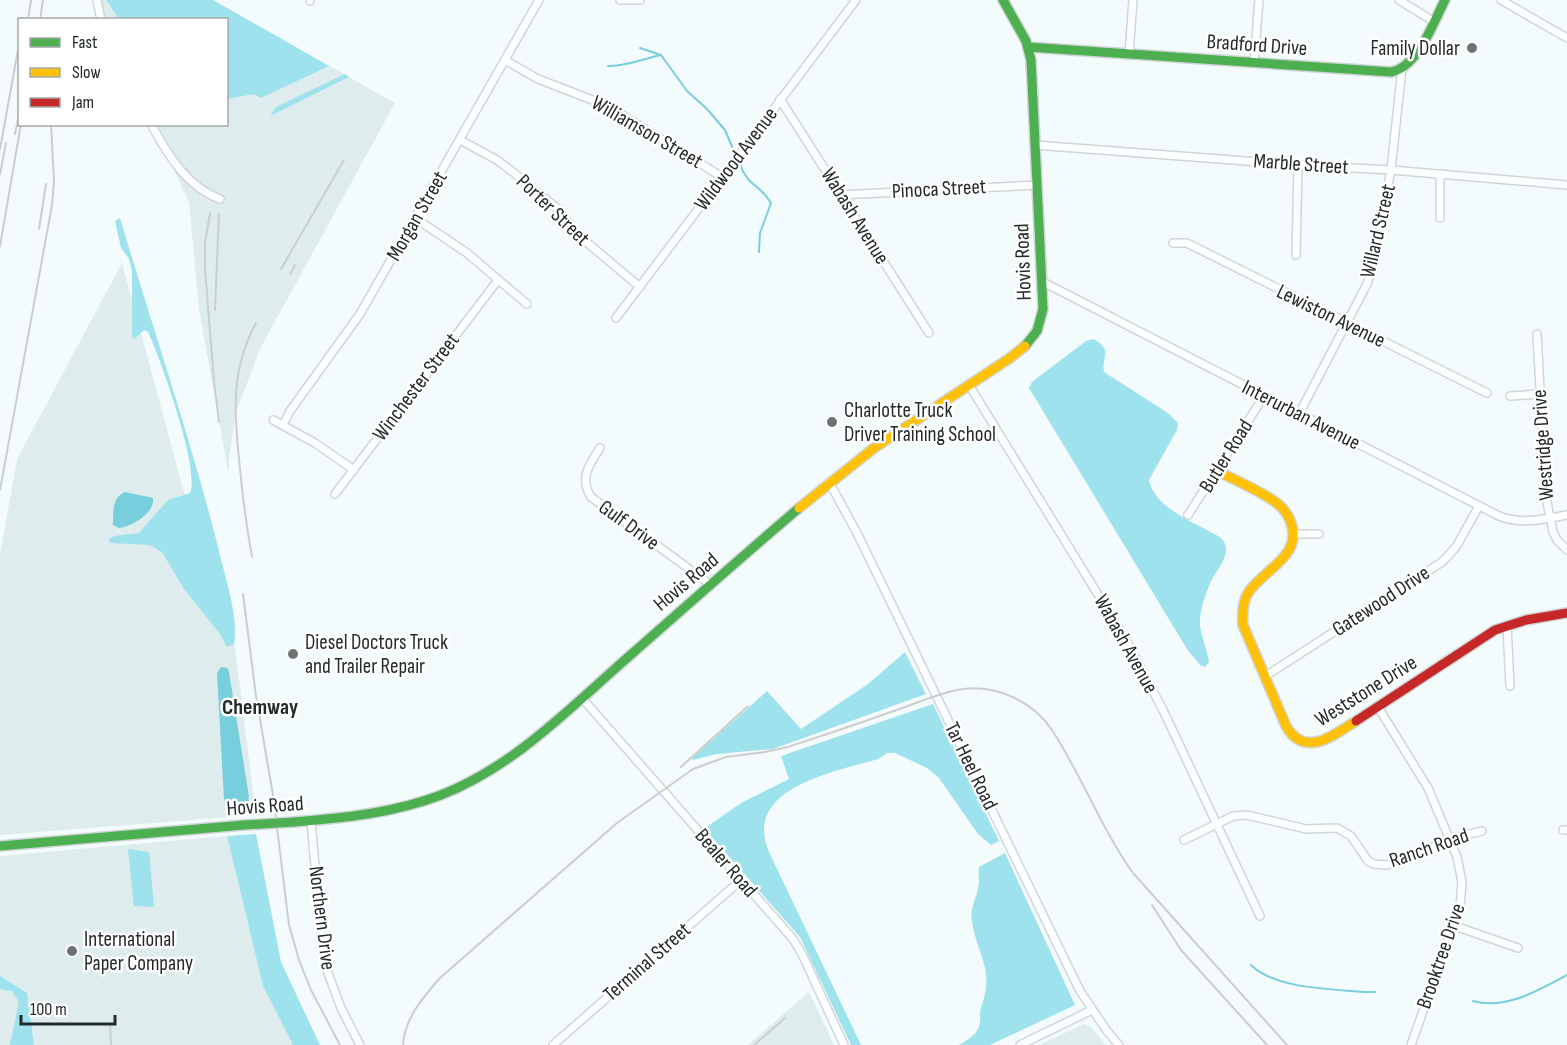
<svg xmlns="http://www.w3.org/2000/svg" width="1567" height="1045" viewBox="0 0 1567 1045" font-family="'Sofia Sans Condensed',sans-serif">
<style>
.built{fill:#deeced}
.forest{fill:#9de2ed}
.water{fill:#77cedc}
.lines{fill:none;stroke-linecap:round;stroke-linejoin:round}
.stream{stroke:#77cedc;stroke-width:2}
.street-casing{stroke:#d0d6d7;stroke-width:10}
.fast-casing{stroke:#d0d6d7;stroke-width:12}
.slow-casing{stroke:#d0d6d7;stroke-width:12}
.jam-casing{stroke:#d0d6d7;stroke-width:12}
.street{stroke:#fdfeff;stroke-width:7}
.fast{stroke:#4caf50;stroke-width:9}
.slow{stroke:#ffc107;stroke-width:9}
.jam{stroke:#c62828;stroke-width:9}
.rail{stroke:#cccece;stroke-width:2}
.fast-bridge-casing{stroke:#d0d6d7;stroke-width:12;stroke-linecap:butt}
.fast-bridge{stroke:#4caf50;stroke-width:9}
.poi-dot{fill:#6d7273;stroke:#fff;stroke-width:2}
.labels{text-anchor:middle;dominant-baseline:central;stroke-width:5;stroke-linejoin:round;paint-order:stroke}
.street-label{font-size:21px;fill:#242929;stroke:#fff}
.poi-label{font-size:21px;fill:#242929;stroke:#fff;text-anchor:start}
.neighbourhood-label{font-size:22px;font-weight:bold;fill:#242929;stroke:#fff}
</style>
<rect width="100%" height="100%" fill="#f4fbfc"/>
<g class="built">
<path d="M100 0H213L395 103 261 347 237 409 229 457V476L199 310 189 203 154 125 226 124V20L105 19Z"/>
<path d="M122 263 206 574 235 648 256 815 0 835V556L17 459Z"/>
<path d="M227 836 263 986 293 1045H0V856Z"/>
<path d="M809 992 834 1045H748Z"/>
<path d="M1084 1024 1091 1027 1106 1045H1039Z"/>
</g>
<g class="forest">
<path d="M106 0H213L329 66 261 98 254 94 227 99 226 20 119 19Z"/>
<path d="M345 74 349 77 270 116 276 107Z"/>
<path d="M120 218C153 329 192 442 220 555 226 581 239 618 234 644L227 647 220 634 184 589 162 552 150 545 110 543 109 539 114 536 139 533 168 500 190 493C200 469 163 368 152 341L148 332 144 330 134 339 132 336V271L129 259 121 248 115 221Z"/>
<path d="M1094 339C1114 352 1101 355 1104 372L1168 413 1178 423 1177 430 1149 480C1154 505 1186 519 1207 530 1213 534 1222 536 1225 544 1230 556 1216 571 1211 581 1205 595 1199 612 1200 626 1202 638 1207 650 1209 662L1205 667 1200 665 1187 649 1029 388 1032 382 1086 341Z"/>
<path d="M905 652 926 694 773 749 717 754 693 760 692 758 767 691 801 729 868 684Z"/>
<path d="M933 704 999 841 991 845 978 834 939 778 927 768 895 753H887L878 759C834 772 742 788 769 852L861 1045H851L800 937 710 835 708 826 741 803 789 779 781 756Z"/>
<path d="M256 834 281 962 320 1045H293L263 986 227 836Z"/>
<path d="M128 849 149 852 154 907 134 906Z"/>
<path d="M1005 853 1075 1005 990 1045H959C969 1039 979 1034 980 1022 981 1017 979 1012 981 1008 995 968 978 958 972 922 969 906 979 895 979 881 979 876 978 872 979 867Z"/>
<path d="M0 976 27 993 34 1045H10L19 1002 12 991 0 989Z"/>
</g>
<g class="water">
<path d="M125 492 153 498C155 513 133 526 119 528L113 525C113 513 112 497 125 492Z"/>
<path d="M221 667 227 668 229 672 249 797 248 803 239 808 227 803 224 799 217 673Z"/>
</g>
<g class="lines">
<g class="stream">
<path d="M640 48 661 55 687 91 707 109 725 130 734 151"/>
<path d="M608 66C627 66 642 59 661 55"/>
<path d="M740 164C747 186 761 185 771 203L760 233 759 252"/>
<path d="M1251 965C1275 989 1332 989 1364 992H1375"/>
<path d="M1473 1001C1506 1010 1539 990 1567 975"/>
</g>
<g class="street-casing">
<g id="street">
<path d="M97 0 101 20"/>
<path d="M310 0V1"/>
<path d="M620 0H640"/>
<path d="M1399 0 1433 21"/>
<path d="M1501 0 1567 38"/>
<path d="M1129 54 1133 0"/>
<path d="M505 60 538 79 608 106 722 177"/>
<path d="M1254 63 1259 0"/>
<path d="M780 99 929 333"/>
<path d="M151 124C167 154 187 187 220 199"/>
<path d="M460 140 497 160 513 172 558 209 578 235 640 287"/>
<path d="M1035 145 1298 165 1391 170 1567 185"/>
<path d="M1440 174V218"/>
<path d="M840 195 1038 185"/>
<path d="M415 218 467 253 527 304"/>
<path d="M1173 243H1187L1487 393"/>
<path d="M1296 255 1298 165"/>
<path d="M1043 282 1499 516C1521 525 1544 519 1567 515"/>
<path d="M616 318 856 0"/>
<path d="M1537 334 1546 497 1553 532 1557 540 1567 550"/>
<path d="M969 385 1126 640 1163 710 1260 916"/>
<path d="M1510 396 1539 394"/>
<path d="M1299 414 1367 284 1371 271 1391 170 1402 68"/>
<path d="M273 420 315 443 354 470"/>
<path d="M283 425 290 411 360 314 539 0"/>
<path d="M600 448C589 465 579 478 591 497L711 585"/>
<path d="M829 482 857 533 1080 991 1107 1031 1119 1045"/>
<path d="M335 494 498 280"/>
<path d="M1188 515 1264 396"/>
<path d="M1293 534H1319"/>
<path d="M1507 626 1510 686"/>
<path d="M1264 677 1442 562 1456 547 1479 506"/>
<path d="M582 698 793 939 802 954 844 1045"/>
<path d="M1378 707 1428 788 1457 857 1462 882 1460 907 1411 1045"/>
<path d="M311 821 322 944 328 973 341 1008 360 1045"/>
<path d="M1563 830H1567"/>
<path d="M1184 840 1233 816 1247 815 1306 829 1337 828 1351 836 1368 861 1374 864 1387 865 1461 836 1482 831"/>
<path d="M1455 926 1518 948"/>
<path d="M553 1045 741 880"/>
<path d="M1020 1045 1092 1010"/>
</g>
</g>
<g class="fast-casing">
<g id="fast">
<path d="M1003 0 1026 41 1031 60 1043 309 1037 331 1025 346"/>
<path d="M1028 47 1391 72C1418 67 1433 23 1445 0"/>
<path d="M294 822C344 818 394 813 441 795 510 768 563 715 617 667 677 614 738 560 799 508"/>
<path d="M0 846 244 825"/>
</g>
</g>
<g class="slow-casing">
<g id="slow">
<path d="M1217 471C1237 481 1260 490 1278 504 1291 515 1298 534 1289 550 1281 564 1261 576 1250 590 1243 599 1242 613 1243 625L1286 726C1305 759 1334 735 1356 721"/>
<path d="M799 508 874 448 1010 358 1025 346"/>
</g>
</g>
<g class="jam-casing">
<path id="jam" d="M1356 721 1495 630 1526 620 1567 613"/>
</g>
<use href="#street" class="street"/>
<use href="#fast" class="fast"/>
<use href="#slow" class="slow"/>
<use href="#jam" class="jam"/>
<g class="rail">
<path d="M28 20 31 0"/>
<path d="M40 20 43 0"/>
<path d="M15 134 20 110"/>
<path d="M0 149 20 39"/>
<path d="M0 174 6 143"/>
<path d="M210 213 205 243V269L214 382 219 422"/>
<path d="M39 229 46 184"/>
<path d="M0 246 21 124"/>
<path d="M281 269 344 160"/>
<path d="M290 274 295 265"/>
<path d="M215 310 219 214"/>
<path d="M0 490 52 205 54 181 51 124"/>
<path d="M252 557C246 524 242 492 239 459 234 410 231 369 256 323"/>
<path d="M243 594 256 696 273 795 289 925 299 960 311 990 340 1045"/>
<path d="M681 767 748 706"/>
<path d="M1152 905 1181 950 1267 1045"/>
<path d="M110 1025 111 1045"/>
<path d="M403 1045C404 1019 424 996 440 978L617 823 693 769 726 757 765 752 788 747C821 736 855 725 888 713 910 706 933 695 957 690 993 683 1032 700 1052 730 1082 776 1101 828 1133 873L1287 1045"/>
<path d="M754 1045 785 1018"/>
</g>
<g class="fast-bridge-casing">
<path id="fast-bridge" d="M244 825 294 822"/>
</g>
<use href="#fast-bridge" class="fast-bridge"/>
</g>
<g class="poi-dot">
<circle cx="1472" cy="48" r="6"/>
<circle cx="832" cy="422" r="6"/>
<circle cx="293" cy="654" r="6"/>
<circle cx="72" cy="951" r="6"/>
</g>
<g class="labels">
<g class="street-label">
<text transform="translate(1257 45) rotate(4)">Bradford Drive</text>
<text transform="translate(647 132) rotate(30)">Williamson Street</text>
<text transform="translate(736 159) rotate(-53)">Wildwood Avenue</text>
<text transform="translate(1301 164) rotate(4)">Marble Street</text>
<text transform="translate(939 189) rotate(-3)">Pinoca Street</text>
<text transform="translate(553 210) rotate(44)">Porter Street</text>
<text transform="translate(417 216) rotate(-60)">Morgan Street</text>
<text transform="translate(855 216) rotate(58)">Wabash Avenue</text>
<text transform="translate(1378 231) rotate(-77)">Willard Street</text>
<text transform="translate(1023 262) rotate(-92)">Hovis Road</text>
<text transform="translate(1331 316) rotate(26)">Lewiston Avenue</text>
<text transform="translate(416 387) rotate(-53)">Winchester Street</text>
<text transform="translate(1301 415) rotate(27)">Interurban Avenue</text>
<text transform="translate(1543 445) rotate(-94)">Westridge Drive</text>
<text transform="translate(1226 456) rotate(-58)">Butler Road</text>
<text transform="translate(629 525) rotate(36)">Gulf Drive</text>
<text transform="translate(686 582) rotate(-40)">Hovis Road</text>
<text transform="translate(1381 601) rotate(-33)">Gatewood Drive</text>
<text transform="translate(1126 644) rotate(61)">Wabash Avenue</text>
<text transform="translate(1366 691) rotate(-32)">Weststone Drive</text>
<text transform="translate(971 766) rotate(64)">Tar Heel Road</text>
<text transform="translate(265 806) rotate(-4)">Hovis Road</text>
<text transform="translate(1429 848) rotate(-19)">Ranch Road</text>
<text transform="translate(726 863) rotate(49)">Bealer Road</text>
<text transform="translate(322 918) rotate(83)">Northern Drive</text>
<text transform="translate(1441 956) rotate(-71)">Brooktree Drive</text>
<text transform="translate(647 962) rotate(-41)">Terminal Street</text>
</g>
<g class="poi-label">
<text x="1460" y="48" text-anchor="end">Family Dollar</text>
<text x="844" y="410">Charlotte Truck<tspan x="844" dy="24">Driver Training School</tspan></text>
<text x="305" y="642">Diesel Doctors Truck<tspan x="305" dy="24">and Trailer Repair</tspan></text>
<text x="84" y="939">International<tspan x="84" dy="24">Paper Company</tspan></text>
</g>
<g class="neighbourhood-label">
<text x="260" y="707">Chemway</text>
</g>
</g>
<rect x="18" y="18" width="210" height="108" fill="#ffffff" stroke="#a7a9a9" stroke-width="1.5"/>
<rect x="30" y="38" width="30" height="9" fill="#4caf50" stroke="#a7a9a9" stroke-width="1.5"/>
<text x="72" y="48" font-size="18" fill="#242929">Fast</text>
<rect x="30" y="68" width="30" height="9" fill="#ffc107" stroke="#a7a9a9" stroke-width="1.5"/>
<text x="72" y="78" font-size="18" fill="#242929">Slow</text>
<rect x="30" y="98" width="30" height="9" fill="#c62828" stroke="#a7a9a9" stroke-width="1.5"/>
<text x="72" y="108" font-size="18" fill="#242929">Jam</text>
<path d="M21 1015v9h94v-9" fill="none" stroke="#242929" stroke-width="3"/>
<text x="30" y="1015" font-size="18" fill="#242929" stroke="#ffffff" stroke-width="4.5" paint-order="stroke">100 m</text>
</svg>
